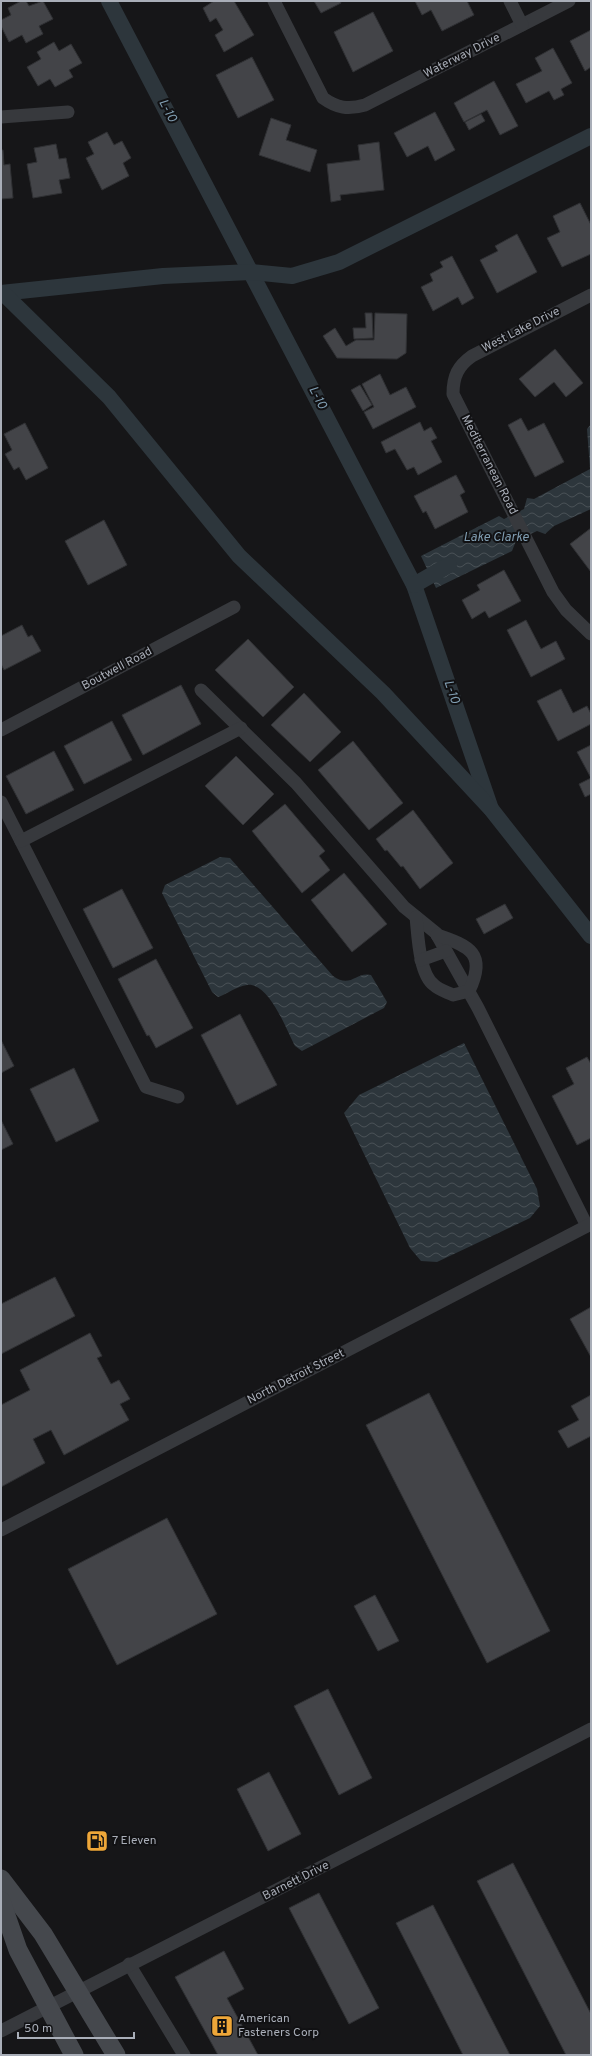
<svg xmlns="http://www.w3.org/2000/svg" width="592" height="2056" viewBox="0 0 592 2056" font-family="Overpass,sans-serif">
<style>
.water{fill:url(#water-waves)}
.lines{fill:none;stroke-linecap:round;stroke-linejoin:round}
.canal{stroke:#2d363c;stroke-width:16}
.building{fill:#434448;stroke:#303134}
.street{stroke:#37393d;stroke-width:13}
.secondary{stroke:#45484d;stroke-width:19}
.labels{text-anchor:middle;dominant-baseline:central;stroke-width:4;stroke-linejoin:round;paint-order:stroke}
.street-label{font-size:12px;fill:#a9aeb8;stroke:#111113}
.poi-label{font-size:12px;fill:#a9aeb8;stroke:#111113;text-anchor:start}
.water-label{font-size:13px;font-style:italic;fill:#819eb2;stroke:#111113}
</style>
<defs>
<pattern id="water-waves" width="16" height="10" patternUnits="userSpaceOnUse"><rect width="16" height="10" fill="#2d363c"/><path d="M0 5q4-4 8 0t8 0" fill="none" stroke="#495156"/></pattern>
</defs>
<rect width="100%" height="100%" fill="#161618"/>
<g class="water">
<path d="M591 424V509L554 526 545 534 537 531 516 541 512 551 436 588 421 556 499 516 504 519 524 509 527 498 534 499 590 469 587 429Z"/>
<path d="M220 857 230 858 333 976C351 989 356 971 371 975L387 1002 384 1008 302 1051 295 1046C286 1029 269 982 247 985 237 986 227 994 218 997L212 992 162 893 165 885Z"/>
<path d="M464 1043 537 1189 540 1206 530 1218 437 1262 421 1261 410 1248 344 1113 359 1095Z"/>
</g>
<g class="lines">
<g class="canal">
<path d="M109 1 414 585 491 809"/>
<path d="M1 293 163 276 251 272 292 276 339 262 591 136"/>
<path d="M3 293 109 397 239 556 383 693 491 809 591 936"/>
<path d="M414 585 449 565"/>
</g>
</g>
<g class="building">
<path d="M21 1H26L29 6 43 1 53 19 39 26 43 34 26 43 22 35 9 42 1 26V20L11 15 8 8Z"/>
<path d="M214 1H234L254 35 224 52 215 35 223 30 216 18 210 22 203 8Z"/>
<path d="M314 1H340L341 3 321 13Z"/>
<path d="M415 1H467L474 15 442 31 431 10 422 15Z"/>
<path d="M373 12 393 51 353 72 334 32Z"/>
<path d="M591 30V67L585 71 570 41Z"/>
<path d="M54 42 59 51 71 44 82 63 69 70 73 77 55 87 50 79 38 86 27 67 41 59 37 52Z"/>
<path d="M553 48 572 83 561 89 564 95 554 100 549 91 526 103 516 84 542 71 535 58Z"/>
<path d="M252 57 274 100 238 118 216 75Z"/>
<path d="M494 81 518 126 500 135 487 110 464 122 454 103Z"/>
<path d="M435 112 455 150 435 161 428 146 407 157 394 133Z"/>
<path d="M481 114 485 121 469 130 465 122Z"/>
<path d="M271 118 291 125 286 140 317 150 310 172 259 155Z"/>
<path d="M107 132 114 145 122 141 131 158 123 163 129 176 102 190 86 158 94 154 88 142Z"/>
<path d="M379 142 384 190 340 195 341 200 331 202 327 164 360 160 358 145Z"/>
<path d="M56 144 59 159 66 158 70 178 59 180 62 193 33 198 27 164 37 162 34 148Z"/>
<path d="M1 150H3L4 165 10 164 13 198 1 199Z"/>
<path d="M580 203 591 225V254L562 267 547 238 560 232 553 216Z"/>
<path d="M517 234 537 272 497 293 480 260 498 251 495 246Z"/>
<path d="M452 256 474 298 462 305 458 297 433 311 421 287 433 281 430 274 443 267 440 262Z"/>
<path d="M365 313H372L373 338 354 339 353 328H366Z"/>
<path d="M375 313 407 314 406 353 397 359 337 358 323 336 335 328 346 346 356 340H374Z"/>
<path d="M555 349 583 383 566 397 554 382 535 397 519 379Z"/>
<path d="M380 374 390 395 406 387 416 407 373 429 364 412 374 407 362 384Z"/>
<path d="M360 385 372 405 363 411 351 390Z"/>
<path d="M521 418 528 431 544 423 564 462 535 477 508 425Z"/>
<path d="M420 422 424 431 431 427 437 438 431 441 442 462 418 475 414 467 407 470 395 449 386 453 381 442Z"/>
<path d="M25 423 48 468 26 480 19 467 14 470 5 454 12 450 4 434Z"/>
<path d="M456 475 465 492 460 495 468 512 435 529 426 511 423 513 414 496Z"/>
<path d="M104 520 127 565 88 585 65 541Z"/>
<path d="M591 528V572L570 544Z"/>
<path d="M504 570 521 601 489 618 485 611 472 619 462 600 480 590 477 585Z"/>
<path d="M526 620 541 649 556 641 565 659 531 677 507 630Z"/>
<path d="M22 625 28 637 32 635 41 651 4 670 1 664V636Z"/>
<path d="M248 639 294 687 263 717 215 670Z"/>
<path d="M181 685 201 724 143 755 122 715Z"/>
<path d="M561 689 573 713 587 706 591 714V724L558 741 537 701Z"/>
<path d="M304 693 341 732 310 762 271 725Z"/>
<path d="M112 721 132 760 84 784 64 746Z"/>
<path d="M353 741 403 803 369 830 318 770Z"/>
<path d="M591 745V794L585 797 579 784 591 778 577 752Z"/>
<path d="M54 751 74 790 26 814 6 776Z"/>
<path d="M236 756 274 794 243 825 205 786Z"/>
<path d="M285 804 325 851 319 856 330 870 302 893 252 831Z"/>
<path d="M413 810 453 863 420 889 403 866 401 867 387 850 385 851 376 839Z"/>
<path d="M344 873 387 924 352 952 311 900Z"/>
<path d="M122 889 153 948 113 968 83 909Z"/>
<path d="M505 904 513 918 484 934 476 919Z"/>
<path d="M156 959 193 1028 156 1048 149 1035 147 1036 118 979Z"/>
<path d="M240 1014 277 1085 237 1105 201 1035Z"/>
<path d="M1 1040 14 1066 1 1073Z"/>
<path d="M587 1057 591 1064V1138L577 1145 552 1096 574 1084 566 1068Z"/>
<path d="M74 1068 99 1121 56 1142 30 1089Z"/>
<path d="M1 1120 13 1144 1 1150Z"/>
<path d="M55 1277 75 1316 1 1354V1304Z"/>
<path d="M591 1307V1357L570 1319Z"/>
<path d="M90 1333 102 1356 97 1358 111 1384 119 1380 130 1399 120 1404 129 1420 64 1455 51 1430 33 1439 45 1463 1 1487V1405L30 1390 20 1370Z"/>
<path d="M429 1393 550 1631 487 1663 366 1425Z"/>
<path d="M591 1395V1436L568 1448 558 1431 579 1420 571 1406Z"/>
<path d="M167 1518 217 1614 117 1665 68 1569Z"/>
<path d="M375 1595 399 1641 378 1651 354 1606Z"/>
<path d="M328 1689 372 1778 339 1795 294 1706Z"/>
<path d="M269 1772 301 1834 268 1851 237 1789Z"/>
<path d="M513 1863 591 2014V2055H566L477 1881Z"/>
<path d="M319 1893 379 2008 349 2024 289 1908Z"/>
<path d="M433 1905 510 2055H463L396 1923Z"/>
<path d="M224 1951 244 1989 227 1998 258 2055H218L175 1977Z"/>
</g>
<g class="lines">
<g class="street">
<path d="M274 1 323 98C337 108 348 110 365 105L569 1"/>
<path d="M510 1 522 25"/>
<path d="M1 117 68 112"/>
<path d="M591 295 472 356C458 366 453 376 453 394L553 592 566 610 591 634"/>
<path d="M201 690 296 783 404 907 436 933 478 1008 587 1226"/>
<path d="M1 730 234 607"/>
<path d="M1 802 146 1087 178 1097"/>
<path d="M21 841 241 728"/>
<path d="M416 917C418 935 419 974 434 985 439 990 447 992 453 995L469 991C487 954 470 946 437 935"/>
<path d="M421 960 446 951"/>
<path d="M1 1530 591 1224"/>
<path d="M129 1964 184 2055"/>
<path d="M1 2031 591 1729"/>
</g>
<g class="secondary">
<path d="M1 1879 43 1934 116 2055"/>
<path d="M1 1901 18 1950 74 2055"/>
</g>
</g>
<defs>
<g id="fuel-square" transform="scale(1.15)"><rect x="-9" y="-9" width="18" height="18" rx="4" fill="#eea739" stroke="#111113"/><path d="M-5.5-6h7V0h2V4h1.3V-2.5L3-4.5l.8-.8L6-3V5H2.5V1h-1V6h-7ZM-4.2-4.7v3.2H.2V-4.7Z" fill="#111"/></g>
<g id="building-square" transform="scale(1.15)"><rect x="-9" y="-9" width="18" height="18" rx="4" fill="#eea739" stroke="#111113"/><path d="M-4-6H4V6H1V3H-1V6H-4ZM-2.5-4.3h1.7v1.8h-1.7ZM.8-4.3h1.7v1.8H.8ZM-2.5-1h1.7V.8h-1.7ZM.8-1h1.7V.8H.8Z" fill="#111"/></g>
</defs>
<g fill-rule="evenodd">
<use href="#fuel-square" x="97" y="1841"/>
<use href="#building-square" x="222" y="2026"/>
</g>
<g class="labels">
<g class="street-label">
<text transform="translate(462 56) rotate(-27)">Waterway Drive</text>
<text transform="translate(521 330) rotate(-27)">West Lake Drive</text>
<text transform="translate(489 465) rotate(63)">Mediterranean Road</text>
<text transform="translate(117 669) rotate(-28)">Boutwell Road</text>
<text transform="translate(296 1377) rotate(-27)">North Detroit Street</text>
<text transform="translate(296 1881) rotate(-27)">Barnett Drive</text>
</g>
<g class="poi-label">
<text x="112" y="1841">7 Eleven</text>
<text x="238" y="2019">American<tspan x="238" dy="14">Fasteners Corp</tspan></text>
</g>
<g class="water-label">
<text transform="translate(167 111) rotate(62)">L-10</text>
<text transform="translate(317 398) rotate(62)">L-10</text>
<text x="496" y="538">Lake Clarke</text>
<text transform="translate(451 692) rotate(71)">L-10</text>
</g>
</g>
<rect width="592" height="2056" fill="none" stroke="#a9aeb8" stroke-width="4"/>
<path d="M18 2032v6h116v-6" fill="none" stroke="#a9aeb8" stroke-width="2"/>
<text x="24" y="2032" font-size="12" fill="#a9aeb8" stroke="#111113" stroke-width="3" paint-order="stroke">50 m</text>
</svg>
